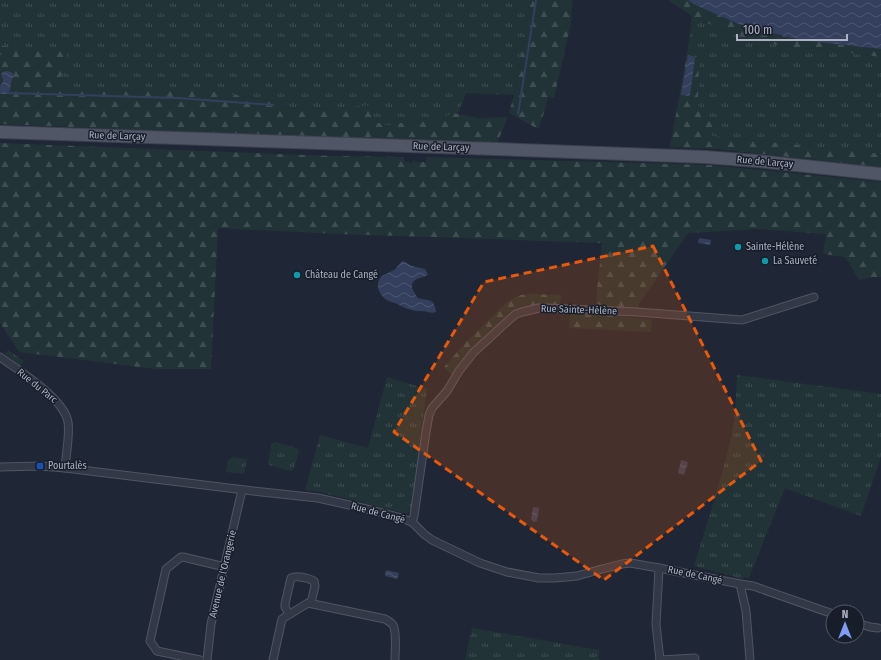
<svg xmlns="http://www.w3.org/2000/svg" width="881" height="660" viewBox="0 0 881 660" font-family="'Fira Sans Condensed',sans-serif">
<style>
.grass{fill:url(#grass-tufts)}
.forest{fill:url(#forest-firs)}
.water{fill:url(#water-waves)}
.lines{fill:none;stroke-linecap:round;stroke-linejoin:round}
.stream{stroke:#333f5c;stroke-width:2}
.minor-casing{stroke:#505564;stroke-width:9}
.primary-casing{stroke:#3c414f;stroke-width:14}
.minor{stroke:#333846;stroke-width:7}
.primary{stroke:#515666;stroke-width:12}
.marked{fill:#e8590c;fill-opacity:0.2;stroke:#e8590c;stroke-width:3;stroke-dasharray:8 5;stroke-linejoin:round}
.culture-dot{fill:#0f9aa8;stroke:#181d2a;stroke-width:1.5}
.transit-dot{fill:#1a4fb4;stroke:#181d2a;stroke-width:1.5}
.labels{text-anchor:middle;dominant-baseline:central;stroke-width:3;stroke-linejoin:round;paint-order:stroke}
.street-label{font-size:10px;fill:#adb2c3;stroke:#181d2a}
.poi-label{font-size:10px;fill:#adb2c3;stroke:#181d2a;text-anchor:start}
</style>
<defs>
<pattern id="grass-tufts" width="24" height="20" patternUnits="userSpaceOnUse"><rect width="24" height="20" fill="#223337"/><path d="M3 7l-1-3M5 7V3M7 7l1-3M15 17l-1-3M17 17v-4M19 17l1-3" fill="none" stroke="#3f4e52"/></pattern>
<pattern id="forest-firs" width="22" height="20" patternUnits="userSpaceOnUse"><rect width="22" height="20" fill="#223337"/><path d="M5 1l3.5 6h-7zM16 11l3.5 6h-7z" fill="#3f4e52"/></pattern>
<pattern id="water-waves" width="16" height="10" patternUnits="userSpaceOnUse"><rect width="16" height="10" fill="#333f5c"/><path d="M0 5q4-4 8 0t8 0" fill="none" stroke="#4e5872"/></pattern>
</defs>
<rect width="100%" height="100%" fill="#1f2635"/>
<g class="grass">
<path d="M0 0H531L514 95 466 93 458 114 453 113 434 122H405L390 125H383L377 122 374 123 371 121 376 105C343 108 312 110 279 108V101L160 90 57 91 3 46 0 22Z"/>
<path d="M692 16 729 33 758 42 796 48 833 49 856 54 881 57V154C856 150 832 149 807 146 775 143 744 139 712 136L711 129 708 115 702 112 698 105 699 64 698 59 688 48Z"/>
<path d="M8 350 24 361 20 366 5 354Z"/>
<path d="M737 375 881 394V456L861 516 785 488 749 578 744 577 743 579 694 566C707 522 722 478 732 433 736 414 736 394 737 375Z"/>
<path d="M387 377 427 389 411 510 407 514 321 492 305 490 320 435 368 448Z"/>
<path d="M275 442 297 448 299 451 294 469 291 471 269 465 268 462 272 444Z"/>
<path d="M233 457 247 459 244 474 226 472 228 460Z"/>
<path d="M472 628 599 650V660H465Z"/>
</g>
<g class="forest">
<path d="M531 0H572L571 23 554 98 548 97 545 110 538 129 509 113 514 95Z"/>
<path d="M668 0H687L702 8 741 25 800 40 881 49V57L856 54 833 49 796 48 758 42 729 33 692 16Z"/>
<path d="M0 22 3 46 68 52 57 91 160 90 218 92 264 100 279 101V108C312 110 344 108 376 105L371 121 374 123 377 122 383 125H390L405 122H434L453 113 479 118 508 117 497 143 376 140 0 124Z"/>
<path d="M688 48 698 58 699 64 698 105 702 112C710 115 713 118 714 126L711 129 712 136 807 146 859 151 881 154V167L717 149 670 147Z"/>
<path d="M0 143 332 156 404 157V160H405V162H410V164L413 162V160H414V162H426V157L709 165 881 182V277H871L859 280 846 258 844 257 823 254 826 234 757 229 688 233 639 304 637 312 595 310 602 243 339 234 218 228 211 369H156L19 352 0 323Z"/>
<path d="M529 294 561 295 560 308H539L510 319 454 377 444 367 466 342 504 305 513 298 521 295Z"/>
<path d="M570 313 652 319 651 332 569 328Z"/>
</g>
<g class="water">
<path d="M687 0H881V49L800 40 741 25 702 8Z"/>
<path d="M688 55 693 56 695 58 690 95 689 96 681 95V94Z"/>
<path d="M7 71C19 74 11 78 11 84 10 90 11 89 7 94H0V86L3 82V79L1 75 3 72Z"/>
<path d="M699 238 711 240 710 245 698 243Z"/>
<path d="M403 261 412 266 425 269 428 274 426 276C419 278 409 280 413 290 414 292 416 296 418 298 422 300 427 299 431 301 434 303 436 308 436 312 431 314 427 311 421 311 418 311 415 311 412 310 406 309 402 306 397 304 395 303 391 302 389 301 382 298 375 288 379 280 382 274 389 273 394 270 398 267 399 263 403 261Z"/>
<path d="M681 460 688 462 684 475 678 473Z"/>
<path d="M533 507 539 508 537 521 534 522 531 520Z"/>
<path d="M386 570 399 573 397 579 385 576Z"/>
</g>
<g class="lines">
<g class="stream">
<path d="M0 54H1"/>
<path d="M8 93 178 98 273 105"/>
<path d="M518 114 536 0"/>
</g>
<g class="minor-casing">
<g id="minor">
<path d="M0 357C19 371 64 398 68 422 70 433 66 455 65 468"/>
<path d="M0 467 40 466 65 468 253 491 318 498 371 510 398 517 412 522 424 534 432 540 480 563 507 572 539 578H555L577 576 602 569 622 564 630 563 659 568 740 584 753 586 833 614"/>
<path d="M412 522 414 516 426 432 429 415 432 408 447 391 459 371 473 353 510 319 516 314 522 312 539 308H547L637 312 742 320 814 297"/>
<path d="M659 568 656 624 660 660"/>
<path d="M740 584 746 611 750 660"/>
<path d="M289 614 285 607V604L291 578C297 575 308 578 314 581L315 586 311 603"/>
<path d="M857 623 870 627 878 628"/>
<path d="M200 660 157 651 150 641 166 569 181 557H183L225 567"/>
<path d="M207 660 211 624 242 490"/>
<path d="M273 660 282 619 308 603 385 619C388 621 391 622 393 625 397 632 395 651 395 660"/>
<path d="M660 660 695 658"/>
</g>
</g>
<g class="primary-casing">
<path id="primary" d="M0 132 496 149 705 157 757 161 881 174"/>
</g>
<use href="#minor" class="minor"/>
<use href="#primary" class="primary"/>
</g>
<path class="marked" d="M653 246 761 461 604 580 394 432 484 282Z"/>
<g class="culture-dot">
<circle cx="738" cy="247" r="4"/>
<circle cx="765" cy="261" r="4"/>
<circle cx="297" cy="275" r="4"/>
</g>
<rect class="transit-dot" x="36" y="462" width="8" height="8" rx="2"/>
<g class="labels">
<g class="street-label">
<text transform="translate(117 136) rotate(2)">Rue de Larçay</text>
<text transform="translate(441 147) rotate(2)">Rue de Larçay</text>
<text transform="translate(765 162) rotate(5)">Rue de Larçay</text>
<text transform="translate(579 310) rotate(2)">Rue Sainte-Hélène</text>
<text transform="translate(37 386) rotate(39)">Rue du Parc</text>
<text transform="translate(378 513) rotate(15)">Rue de Cangé</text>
<text transform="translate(223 574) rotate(-77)">Avenue de l'Orangerie</text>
<text transform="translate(695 575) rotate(12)">Rue de Cangé</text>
</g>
<g class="poi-label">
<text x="746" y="247">Sainte-Hélène</text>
<text x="773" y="261">La Sauveté</text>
<text x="305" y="275">Château de Cangé</text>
<text x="48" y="466">Pourtalès</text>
</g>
</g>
<g transform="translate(845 624)"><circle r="19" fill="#181d2a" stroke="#545967"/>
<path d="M0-3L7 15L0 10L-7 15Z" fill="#809cf4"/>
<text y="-6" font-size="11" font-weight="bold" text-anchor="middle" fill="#adb2c3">N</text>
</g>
<path d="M737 34v6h110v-6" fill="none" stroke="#adb2c3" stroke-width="2"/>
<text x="743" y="34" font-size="12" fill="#adb2c3" stroke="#181d2a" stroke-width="3" paint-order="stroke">100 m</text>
</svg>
